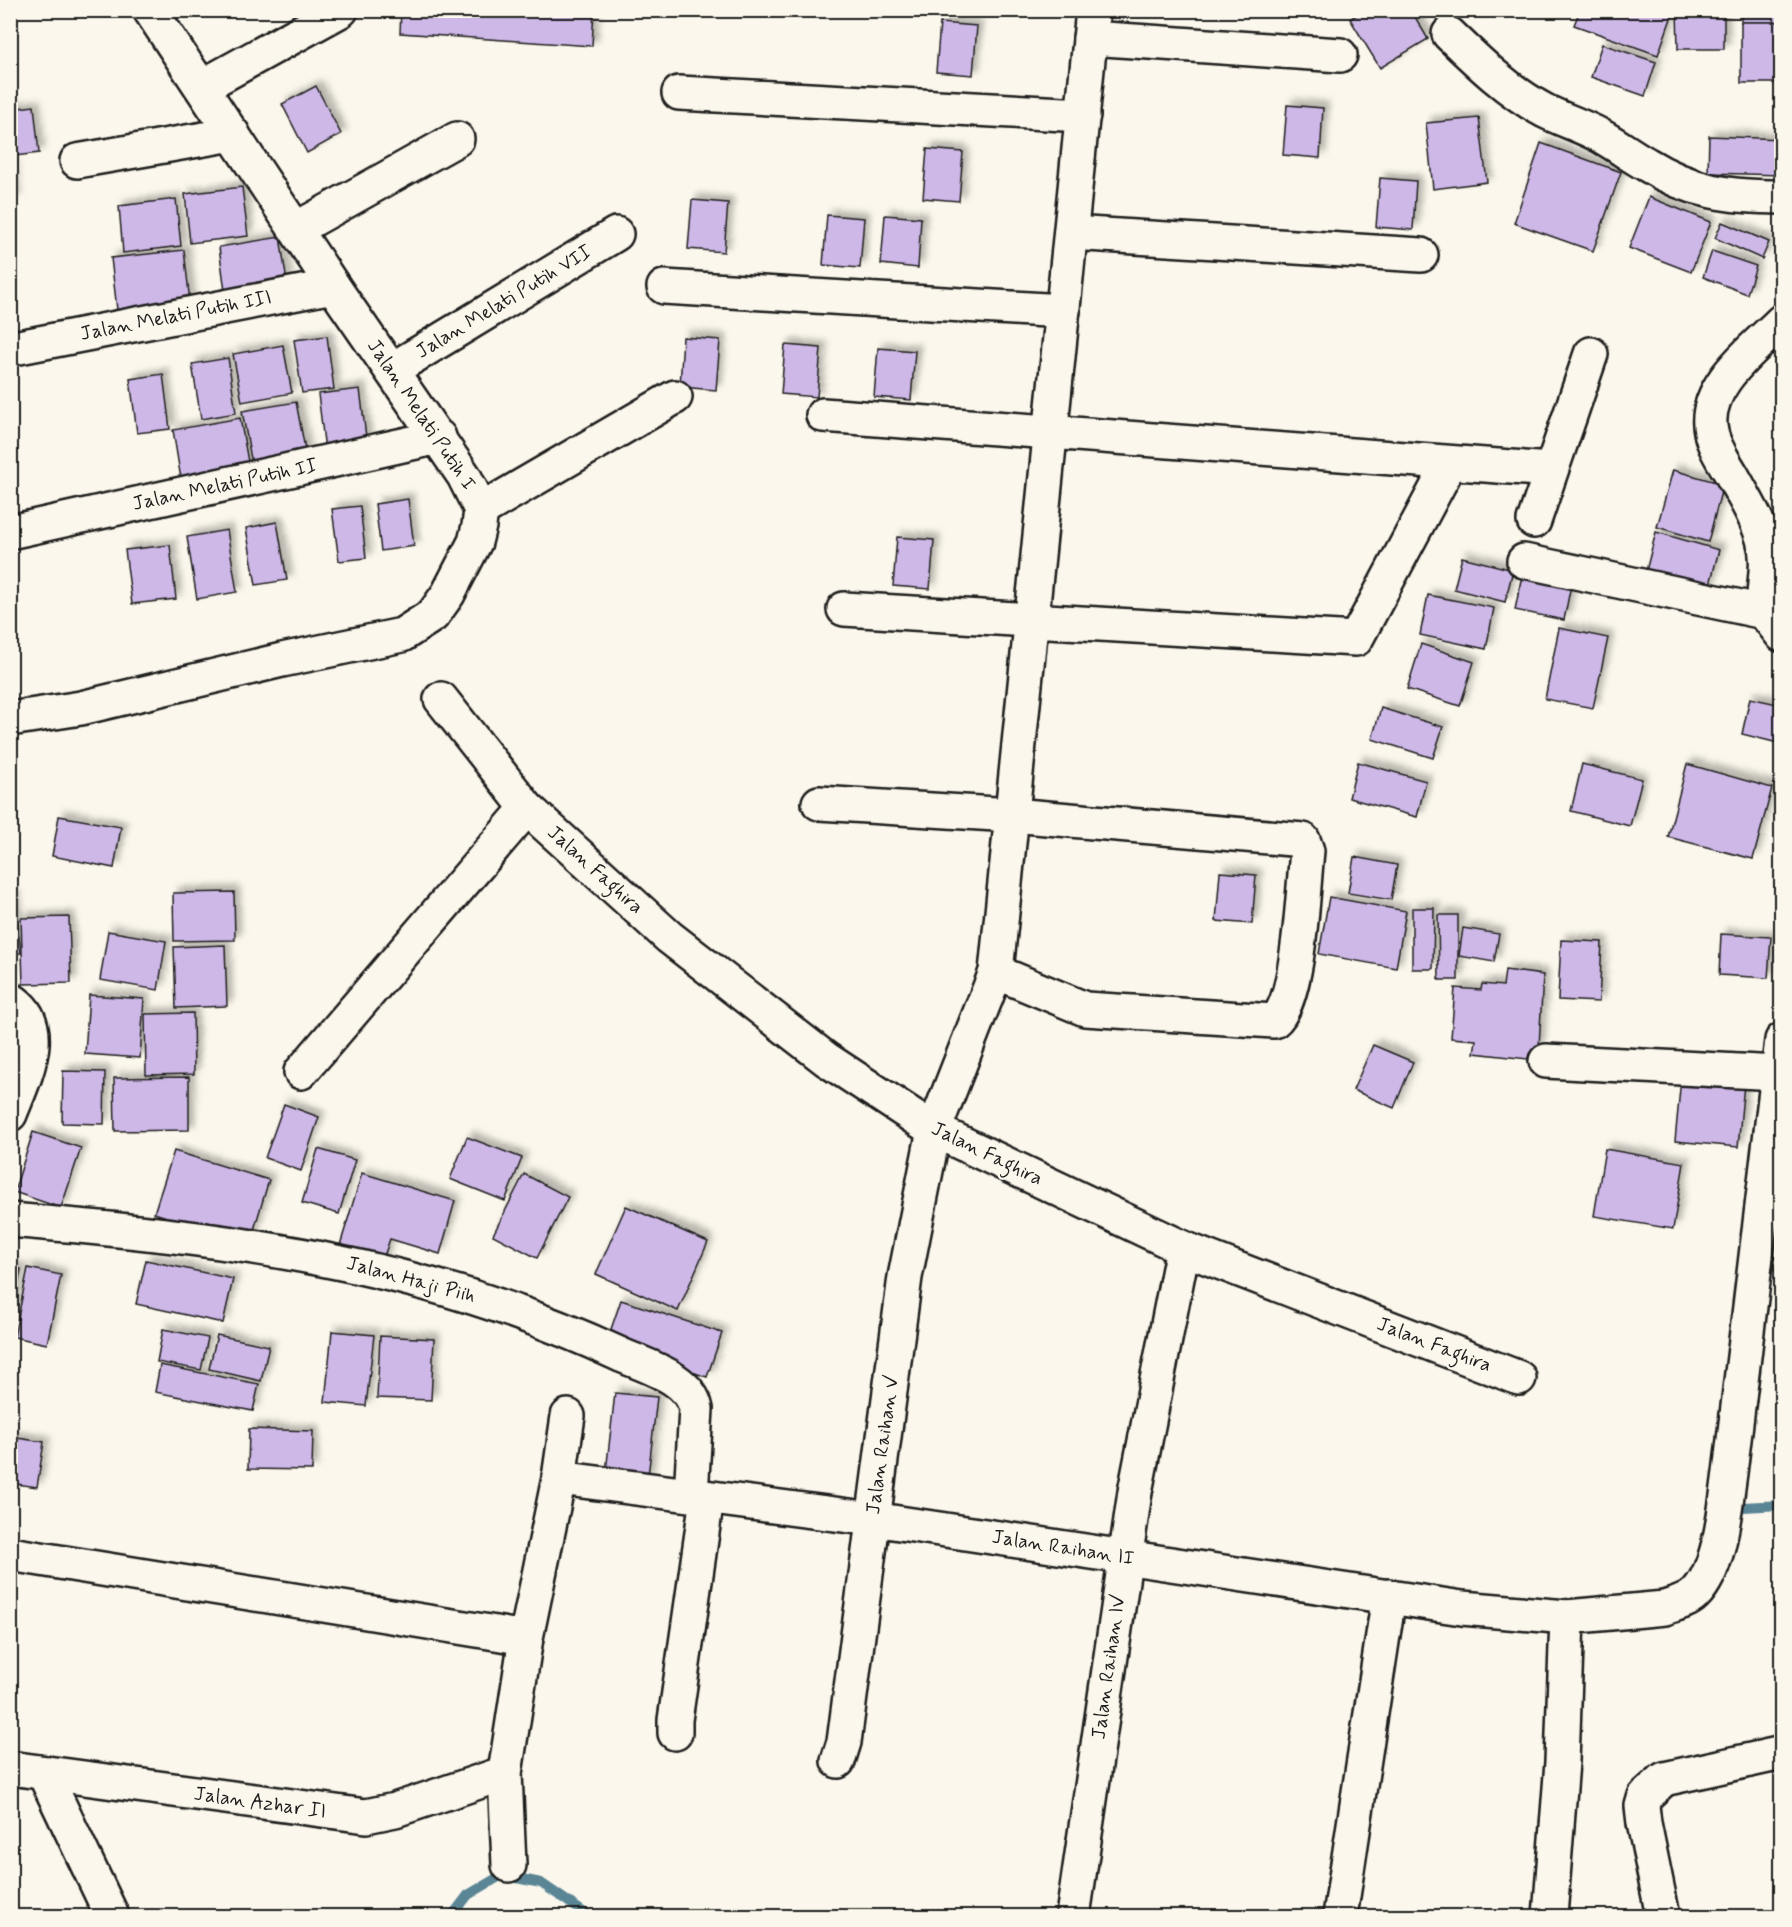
<svg xmlns="http://www.w3.org/2000/svg" width="1792" height="1927" viewBox="0 0 1792 1927" font-family="Mynerve,sans-serif">
<style>
.green{fill:#b9d992;stroke:#6a7a57;stroke-width:1.5}
.lines{fill:none;stroke-linecap:round;stroke-linejoin:round}
.stream{stroke:#5a8595;stroke-width:10}
.building{fill:#ceb8e8;stroke:#1c1c1c;stroke-width:1.5;filter:url(#shadow)}
.minor-casing{stroke:#1c1c1c;stroke-width:38}
.minor{stroke:#fbf7ec;stroke-width:33}
.labels{text-anchor:middle;dominant-baseline:central;stroke-width:4.5;stroke-linejoin:round;paint-order:stroke}
.street-label{font-size:20px;fill:#1c1c1c;stroke:#fbf7ec}
</style>
<defs>
<filter id="shadow"><feDropShadow dx="5.5" dy="-5.5" stdDeviation="3" flood-color="#0004"/></filter>
</defs>
<rect width="100%" height="100%" fill="#fbf7ec"/>
<filter id="ink" filterUnits="userSpaceOnUse"><feTurbulence type="fractalNoise" baseFrequency=".0167" numOctaves="2"/><feDisplacementMap in="SourceGraphic" scale="12" xChannelSelector="R" yChannelSelector="G"/><feConvolveMatrix kernelMatrix="1 2 1 2 8 2 1 2 1" color-interpolation-filters="sRGB"/></filter>
<g filter="url(#ink)">
<path class="green" d="M1781 1136V1270L1761 1268Z"/>
<g class="lines">
<g class="stream">
<path d="M1743 1507 1782 1505"/>
<path d="M452 1916 468 1895 502 1875 541 1883 589 1916"/>
</g>
</g>
<g class="building">
<path d="M401 10H594L592 46 400 33Z"/>
<path d="M1364 10H1411L1428 39 1380 68 1350 19Z"/>
<path d="M1580 10H1674L1658 55 1574 25Z"/>
<path d="M1677 10H1724V49H1678Z"/>
<rect x="1741" y="10" width="41" height="12"/>
<rect x="1741" y="22" width="41" height="61"/>
<path d="M940 23 977 26 973 75 936 72Z"/>
<path d="M1602 44 1656 62 1645 96 1591 77Z"/>
<path d="M316 86 341 134 307 153 282 104Z"/>
<path d="M1287 105 1323 108 1320 158 1283 155Z"/>
<path d="M34 106 39 153 15 156 10 109Z"/>
<path d="M1479 118 1487 182 1433 189 1426 123Z"/>
<path d="M1709 136 1782 139V175L1708 173Z"/>
<path d="M1541 143 1621 172 1593 251 1514 223Z"/>
<path d="M927 149 963 152 959 201 923 198Z"/>
<path d="M10 157 15 200H10Z"/>
<path d="M1380 178 1416 181 1413 230 1376 227Z"/>
<path d="M242 187 248 236 190 243 185 194Z"/>
<path d="M1649 197 1711 222 1691 272 1629 248Z"/>
<path d="M176 199 181 246 123 253 119 206Z"/>
<path d="M692 200 728 203 724 252 688 249Z"/>
<path d="M827 215 864 218 860 268 823 265Z"/>
<path d="M885 215 921 218 918 268 881 264Z"/>
<path d="M1722 222 1769 242 1762 259 1715 238Z"/>
<path d="M280 237 287 282 225 291 219 247Z"/>
<path d="M184 250 190 302 117 310 111 258Z"/>
<path d="M1712 251 1756 266 1747 294 1703 277Z"/>
<path d="M327 336 334 389 302 393 294 340Z"/>
<path d="M683 337 720 340 716 390 680 387Z"/>
<path d="M283 345 292 393 242 402 233 354Z"/>
<path d="M785 345 821 348 817 397 781 394Z"/>
<path d="M878 348 915 351 911 400 874 397Z"/>
<path d="M228 358 236 413 201 419 192 364Z"/>
<path d="M163 374 170 429 137 433 130 379Z"/>
<path d="M360 389 367 445 325 450 318 394Z"/>
<path d="M296 402 306 454 252 464 242 411Z"/>
<path d="M240 418 249 467 181 479 173 430Z"/>
<path d="M1673 470 1723 484 1708 542 1657 527Z"/>
<path d="M408 499 414 546 381 551 375 504Z"/>
<path d="M360 506 366 558 339 561 332 509Z"/>
<path d="M277 522 287 580 256 585 246 528Z"/>
<path d="M227 530 237 592 197 599 187 537Z"/>
<path d="M1656 532 1719 550 1709 588 1646 571Z"/>
<path d="M897 537 934 540 930 589 893 586Z"/>
<path d="M170 545 176 599 132 604 125 550Z"/>
<path d="M1462 557 1513 570 1505 602 1454 589Z"/>
<path d="M1523 570 1572 580 1564 620 1515 610Z"/>
<path d="M1428 595 1494 608 1486 649 1420 635Z"/>
<path d="M1559 628 1608 638 1593 708 1545 699Z"/>
<path d="M1421 644 1474 662 1460 706 1407 689Z"/>
<path d="M1750 698 1782 705V744L1742 734Z"/>
<path d="M1381 708 1443 727 1433 758 1372 739Z"/>
<path d="M1358 762 1426 781 1417 817 1349 798Z"/>
<path d="M1582 764 1642 779 1630 826 1571 811Z"/>
<path d="M1687 764 1772 788 1753 859 1668 837Z"/>
<path d="M59 816 121 827 114 868 52 856Z"/>
<path d="M1354 857 1397 865 1391 900 1348 893Z"/>
<path d="M1220 872 1256 875 1252 924 1216 921Z"/>
<path d="M234 892 235 940 174 941 173 893Z"/>
<path d="M10 897H14L21 953 10 954Z"/>
<path d="M1329 897 1406 911 1396 968 1319 954Z"/>
<path d="M1412 908H1434L1433 969H1412Z"/>
<path d="M1438 915H1458V980H1439Z"/>
<path d="M69 917 71 983 23 984 21 918Z"/>
<path d="M1463 928 1499 934 1494 962 1459 956Z"/>
<path d="M108 931 166 941 158 990 100 980Z"/>
<path d="M1721 934 1771 937 1768 978 1719 975Z"/>
<path d="M1561 940 1602 942 1599 1002 1558 1000Z"/>
<path d="M225 945 227 1006 176 1008 174 947Z"/>
<path d="M1505 970 1543 975 1539 1047 1535 1046 1534 1055 1529 1054 1528 1059 1474 1053 1476 1040 1451 1038 1455 988 1481 990 1482 984 1503 986Z"/>
<path d="M89 995 144 999 140 1058 85 1054Z"/>
<path d="M193 1013 194 1074 146 1075 145 1014Z"/>
<path d="M1373 1045 1413 1062 1394 1108 1353 1090Z"/>
<path d="M63 1071 105 1072 104 1124 62 1123Z"/>
<path d="M189 1077V1130L115 1131 114 1078Z"/>
<path d="M1681 1078 1744 1084 1738 1147 1675 1141Z"/>
<path d="M284 1104 319 1117 301 1171 265 1158Z"/>
<path d="M33 1132 81 1148 61 1208 14 1192Z"/>
<path d="M467 1137 522 1158 505 1201 450 1179Z"/>
<path d="M318 1149 355 1160 339 1214 302 1203Z"/>
<path d="M1605 1149 1684 1163 1673 1229 1594 1216Z"/>
<path d="M174 1151 269 1180 250 1243 154 1213Z"/>
<path d="M362 1173 455 1201 440 1254 390 1239 381 1265 338 1252Z"/>
<path d="M524 1174 568 1197 537 1258 493 1235Z"/>
<path d="M626 1206 708 1242 678 1311 596 1274Z"/>
<path d="M146 1260 233 1279 223 1323 136 1304Z"/>
<path d="M10 1267 21 1269 12 1320H10Z"/>
<path d="M28 1268 61 1275 47 1344 14 1337Z"/>
<path d="M621 1300 722 1333 707 1377 606 1344Z"/>
<path d="M163 1329 208 1338 201 1370 157 1362Z"/>
<path d="M332 1331 374 1335 366 1406 325 1402Z"/>
<path d="M217 1335 269 1346 261 1381 209 1369Z"/>
<path d="M380 1336 434 1339 431 1400 377 1398Z"/>
<path d="M160 1365 259 1384 253 1411 155 1392Z"/>
<path d="M615 1393 657 1397 648 1477 606 1472Z"/>
<path d="M249 1429 313 1431 312 1470 248 1469Z"/>
<path d="M10 1437 44 1442 37 1487 10 1483Z"/>
</g>
<g class="lines">
<g class="minor-casing">
<g id="minor">
<path d="M1449 34C1479 63 1508 91 1545 111 1563 120 1582 126 1599 135 1616 144 1630 155 1646 164 1691 192 1730 197 1782 197"/>
<path d="M1090 38 1340 55"/>
<path d="M203 86 341 10"/>
<path d="M679 93 1083 115"/>
<path d="M77 161 233 134"/>
<path d="M296 229 457 139"/>
<path d="M1071 233 1421 255"/>
<path d="M664 287 1063 311"/>
<path d="M1782 321C1754 349 1701 387 1711 432 1714 448 1725 463 1733 477 1744 497 1757 517 1763 539 1771 564 1762 586 1764 612L1782 635"/>
<path d="M19 347 333 286"/>
<path d="M393 369 616 234"/>
<path d="M823 415 1551 470"/>
<path d="M481 510 675 397"/>
<path d="M1534 521 1591 354"/>
<path d="M10 532 439 437"/>
<path d="M1524 561 1764 612"/>
<path d="M844 609 1356 639 1450 463"/>
<path d="M441 699 527 808 669 937 826 1059 934 1130 1183 1248 1519 1378"/>
<path d="M10 719 81 708 282 660 402 635 433 615 448 594 475 542 479 526 481 510 464 476 333 286 150 10"/>
<path d="M819 803 1012 815 1303 840 1307 851C1303 886 1300 1001 1274 1021L1085 1009 996 972"/>
<path d="M10 999C52 1025 24 1078 10 1114"/>
<path d="M1546 1061 1778 1073"/>
<path d="M301 1072 527 808"/>
<path d="M10 1220C226 1238 420 1261 619 1354 645 1366 690 1377 696 1409L691 1495"/>
<path d="M559 1478 873 1519 1462 1608 1567 1617 1665 1608C1675 1604 1687 1602 1695 1594 1721 1568 1725 1507 1730 1473L1782 1040"/>
<path d="M10 1554 526 1638"/>
<path d="M675 1733V1720L707 1498"/>
<path d="M838 1761 844 1742 905 1277 934 1130 996 972 1093 10"/>
<path d="M10 1768 366 1816 395 1810 505 1773"/>
<path d="M44 1773 112 1916"/>
<path d="M509 1865 505 1773 526 1638 559 1478 568 1416"/>
<path d="M1073 1916 1135 1492 1183 1248"/>
<path d="M1340 1916 1389 1596"/>
<path d="M1550 1916 1562 1762 1567 1617"/>
<path d="M1663 1916 1644 1823 1642 1806 1645 1796 1664 1779 1782 1753"/>
</g>
</g>
<use href="#minor" class="minor"/>
</g>
</g>
<g class="labels">
<g class="street-label">
<text transform="translate(504 302) rotate(-31)">Jalan Melati Putih VII</text>
<text transform="translate(176 316) rotate(-11)">Jalan Melati Putih III</text>
<text transform="translate(421 415) rotate(56)">Jalan Melati Putih I</text>
<text transform="translate(225 485) rotate(-12)">Jalan Melati Putih II</text>
<text transform="translate(595 870) rotate(42)">Jalan Faghira</text>
<text transform="translate(987 1154) rotate(26)">Jalan Faghira</text>
<text transform="translate(411 1280) rotate(15)">Jalan Haji Piih</text>
<text transform="translate(1434 1345) rotate(21)">Jalan Faghira</text>
<text transform="translate(883 1445) rotate(-82)">Jalan Raihan V</text>
<text transform="translate(1063 1548) rotate(9)">Jalan Raihan II</text>
<text transform="translate(1109 1667) rotate(-82)">Jalan Raihan IV</text>
<text transform="translate(260 1803) rotate(8)">Jalan Azhar II</text>
</g>
</g>
<rect width="1792" height="1927" fill="none" stroke="#fbf7ec" stroke-width="36"/>
<rect x="18" y="18" width="1756" height="1891" fill="none" stroke="#1c1c1c" stroke-width="2" filter="url(#ink)"/>
</svg>
